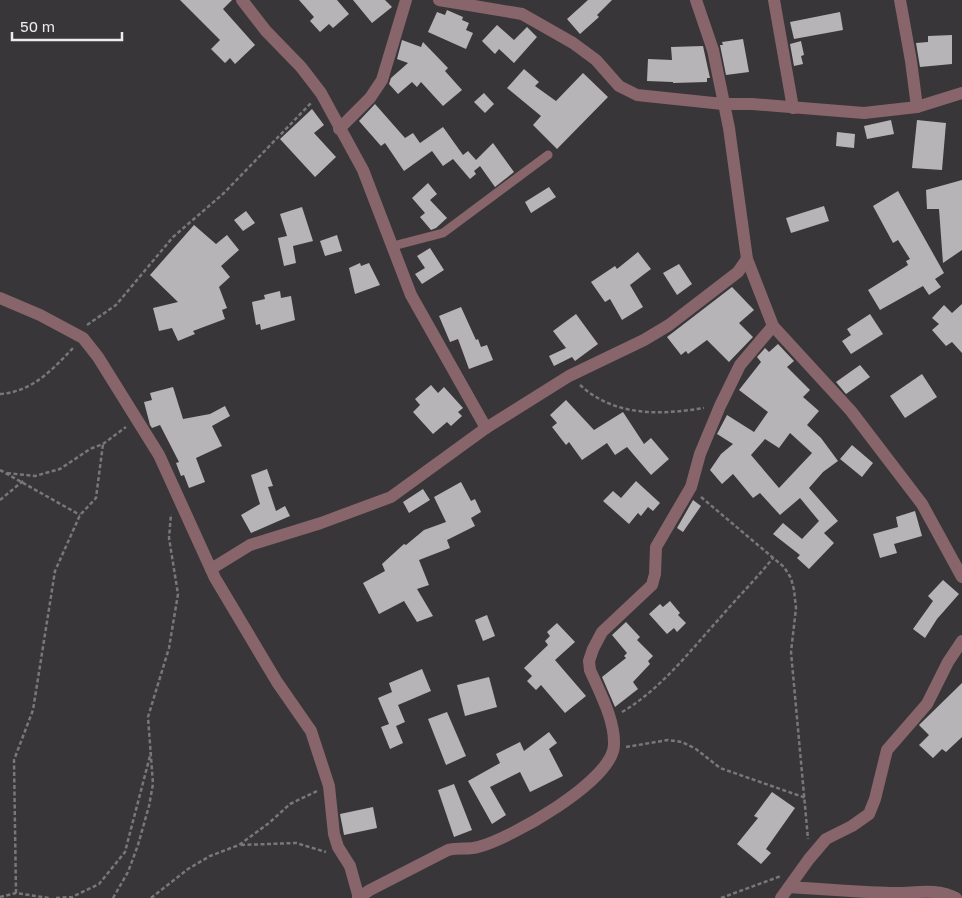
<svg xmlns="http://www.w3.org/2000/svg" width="962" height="898" viewBox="0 0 962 898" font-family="'Golos Text',sans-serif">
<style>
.building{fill:#b6b4b7;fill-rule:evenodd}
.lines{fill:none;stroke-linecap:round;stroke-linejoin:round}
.path{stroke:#787779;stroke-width:2.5;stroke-dasharray:4 2.5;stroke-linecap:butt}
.service{stroke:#87656b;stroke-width:9}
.minor{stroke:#87656b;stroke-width:12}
</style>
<rect width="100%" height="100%" fill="#383639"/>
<g class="building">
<path d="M180 0H232L223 9 255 45 235 64 230 58 225 63 211 49 220 40Z"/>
<path d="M299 0H337L349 14 333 28 329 24 320 32 310 21 314 17Z"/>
<path d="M353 0H385L392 7 372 23Z"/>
<path d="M588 0H612L597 15 599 17 580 34 567 19Z"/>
<path d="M447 10 463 17 462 20 469 23 466 30 473 33 466 49 428 32 437 12 445 15Z"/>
<path d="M840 12 843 30 794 39 790 22Z"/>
<path d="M497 25 514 40 527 27 537 37 514 63 499 49 495 54 482 41Z"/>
<path d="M952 35V64L920 67 916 43 928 42V36Z"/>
<path d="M743 39 749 72 726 75 720 45H723L722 42Z"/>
<path d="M402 40 421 47 423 42 448 68 445 71 462 90 443 106 421 82 417 87 412 82 398 94 389 84 391 78 408 63 397 59Z"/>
<path d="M801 41 804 55 801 56 803 64 794 66 790 44Z"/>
<path d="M703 46 710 78H707V82L673 83V82L647 81 648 59 672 60 671 47Z"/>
<path d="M524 69 539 82 535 86 556 101 583 73 608 97 557 149 533 125 541 116 507 88Z"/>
<path d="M484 93 494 104 485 113 474 102Z"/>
<path d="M375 104 405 138 413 133 420 143 443 127 463 155 468 151 476 160 493 143 514 172 495 187 480 166 474 171 476 174 470 179 453 159 443 166 432 151 404 171 385 143 381 146 359 121Z"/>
<path d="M312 109 324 125 314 133 336 157 315 177 280 139Z"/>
<path d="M891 120 894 134 867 139 864 126Z"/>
<path d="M917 120 946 123 942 170 912 168Z"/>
<path d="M837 132 855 134 854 148 836 146Z"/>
<path d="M962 180V250L943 263 939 209H927L926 190Z"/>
<path d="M428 183 437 194 430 200 447 218 436 228 431 230 420 217 425 213 412 198Z"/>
<path d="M549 187 556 197 531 213 525 202Z"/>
<path d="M898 191 944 273 935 279 941 287 929 295 923 286 880 310 868 290 908 265 906 261 910 259 898 240 893 243 873 206Z"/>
<path d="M824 206 829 221 791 233 786 218Z"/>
<path d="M302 207 313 241 293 246 296 263 284 266 278 238 287 236 280 214Z"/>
<path d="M246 211 255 223 243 231 234 220Z"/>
<path d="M194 225 216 244 227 235 239 250 221 266 230 277 219 287 227 308 222 310 225 319 193 331 195 334 178 341 172 328 159 331 153 308 178 302 150 275Z"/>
<path d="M337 235 342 251 325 256 320 241Z"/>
<path d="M430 248 444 270 422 284 415 274 425 268 417 256Z"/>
<path d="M638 252 651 269 630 285 643 307 622 320 610 299 605 302 591 282 615 266 617 269Z"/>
<path d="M360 263 361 266 369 263 380 285 355 294 349 268Z"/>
<path d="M679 264 692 284 677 295 663 273Z"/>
<path d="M732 287 754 310 739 323 753 337 729 362 707 340 688 354 686 351 681 355 667 337Z"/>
<path d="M280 291 281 298 291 296 295 320 261 330 260 324 256 325 252 302 265 299 264 295Z"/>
<path d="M962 304V353L952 342 946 346 932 330 939 324 932 318 944 305 952 313Z"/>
<path d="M461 307 476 340 478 339 481 347 487 345 493 360 469 369 458 339 450 342 439 316Z"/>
<path d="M576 314 598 344 575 361 572 357 554 366 549 356 566 348 553 331Z"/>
<path d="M870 314 883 334 851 354 842 341 851 335 847 329Z"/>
<path d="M778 344 794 361 787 367 810 390 803 397 819 411 807 425 821 438 838 461 823 472 809 488 838 521 824 533 834 543 809 569 797 558 800 555 773 534 783 523 802 539 819 521 800 498 780 515 760 493 753 498 733 474 722 484 710 470 721 454 733 444 717 434 727 415 754 432 768 412 739 390 761 362 757 357 765 348 769 352ZM790 433 812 453 779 488 751 455 765 439 779 448Z"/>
<path d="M860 365 870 377 846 394 836 382Z"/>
<path d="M922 374 937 397 905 418 890 396Z"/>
<path d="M431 385 438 393 444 387 463 408 458 412 462 416 451 426 447 422 433 434 413 412 420 405 415 399Z"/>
<path d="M173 387 183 419 210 414 225 406 230 416 212 426 222 446 196 458 205 482 189 488 184 475 181 476 176 463 179 462 160 425 152 428 150 425 144 402 152 400 150 393Z"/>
<path d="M566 400 594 430 623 412 644 444 651 438 669 459 651 475 627 447 615 455 607 443 582 460 569 442 566 445 552 427 557 423 550 415Z"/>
<path d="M852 445 873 463 862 477 840 459Z"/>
<path d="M267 469 273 486 268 487 276 511 285 506 290 516 251 533 241 515 260 504 251 475Z"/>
<path d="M636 481 660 503 653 511 648 507 641 516 638 513 629 524 603 501 613 491 621 498Z"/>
<path d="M461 482 471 501 475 499 481 512 471 518 475 526 447 540 450 548 419 560 429 585 417 589 433 616 417 622 404 601 379 614 363 583 385 571 382 564 404 544 406 545 424 530 446 522 434 497Z"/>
<path d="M423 489 430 500 409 513 403 502Z"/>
<path d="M693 500 701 506 683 532 677 528Z"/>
<path d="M915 511 922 536 894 544 897 553 880 558 873 534 898 527 896 517Z"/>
<path d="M943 580 959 594 937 619 925 638 913 629 933 601 928 596Z"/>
<path d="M670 601 680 613 678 615 686 623 677 632 674 628 667 634 649 614 660 604 663 607Z"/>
<path d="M487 615 495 636 483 641 475 620Z"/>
<path d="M626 622 640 637 637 640 653 656 648 661 650 664 633 682 638 689 615 707 602 677 626 658 624 656 627 653 612 635Z"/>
<path d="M557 623 575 642 555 660 586 696 565 713 541 685 536 690 527 681 532 676 524 668 548 645 545 641 550 636 547 632Z"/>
<path d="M422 669 431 691 398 705 405 722 396 726 403 743 390 749 381 727 389 724 378 698 392 692 389 683Z"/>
<path d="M489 677 497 707 465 716 457 685Z"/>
<path d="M962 683V737L946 752 942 749 933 758 919 745 929 735 919 725Z"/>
<path d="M447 712 466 756 446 765 428 719Z"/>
<path d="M549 732 557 743 549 749 563 776 530 792 520 772 490 787 506 815 492 824 468 781 500 763 496 754 520 742 524 751Z"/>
<path d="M454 784 472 830 454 837 438 790Z"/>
<path d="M772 792 795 808 766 849 771 853 761 864 737 844 758 818 754 816Z"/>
<path d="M373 807 377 828 344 835 340 814Z"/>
</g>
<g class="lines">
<g class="path">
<path d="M87 325 116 305 173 237 224 193 311 103"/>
<path d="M580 385C615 417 660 415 704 408"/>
<path d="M0 394C32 392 52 370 73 348"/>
<path d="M0 470 80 515"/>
<path d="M7 473 35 476 60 469 90 449 103 444 126 427"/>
<path d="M701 497 784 567 791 578 794 590 796 608 791 652 808 839"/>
<path d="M0 500 23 481"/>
<path d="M622 712C660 690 690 651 719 619 737 598 756 579 773 558"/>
<path d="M626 747 668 740 682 742 696 749 720 768 806 798"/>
<path d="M241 845 296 843 326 852"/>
<path d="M16 893 14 760 33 710 55 571 80 515 96 498 103 444"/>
<path d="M0 897 16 893 49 898"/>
<path d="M56 898 72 897 99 884 125 852 151 752"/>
<path d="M113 898 128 872 138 845 149 806 153 784 148 717 169 648 178 594 169 538 171 514"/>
<path d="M151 898 188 869 210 856 239 845 269 823 290 804 317 791"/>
<path d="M721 898 781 876"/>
</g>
<path class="service" d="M393 246 443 233 548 155"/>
<g class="minor">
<path d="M242 0 266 31 301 67 321 93 363 170 411 295 486 428"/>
<path d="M439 0 522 14 573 43 596 60 619 86 637 95 723 104H752L864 113 917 107 962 93"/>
<path d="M696 0 713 50 729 128 747 259 773 326 851 411 922 504 962 577"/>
<path d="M774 0 793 108"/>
<path d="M900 0 911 61 917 107"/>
<path d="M339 129 370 98 382 80 406 0"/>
<path d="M0 298 40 315 83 338 98 357 159 455 215 578 277 682 311 731 329 786 334 834 338 847 350 866 359 898"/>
<path d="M211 569 250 545 321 523 391 497 486 428 569 376 644 340 669 325 738 272 747 259"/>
<path d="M789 887C823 889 857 892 891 893 913 894 935 887 956 898"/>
<path d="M358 898 370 890 448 850C459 847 469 850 478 847 510 839 613 781 614 745 615 720 600 693 590 670L589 661 593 649 602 632 652 585 655 574 656 547 691 487 700 454 720 406 740 365 773 326"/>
<path d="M781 898 809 859 826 839 852 826 869 814 875 799 887 750 927 704 948 662 962 641"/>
</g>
</g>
<path d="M12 32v8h110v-8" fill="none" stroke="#ecebed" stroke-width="2.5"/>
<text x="20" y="32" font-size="15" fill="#ecebed" stroke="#383639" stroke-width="4" paint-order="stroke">50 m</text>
</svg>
